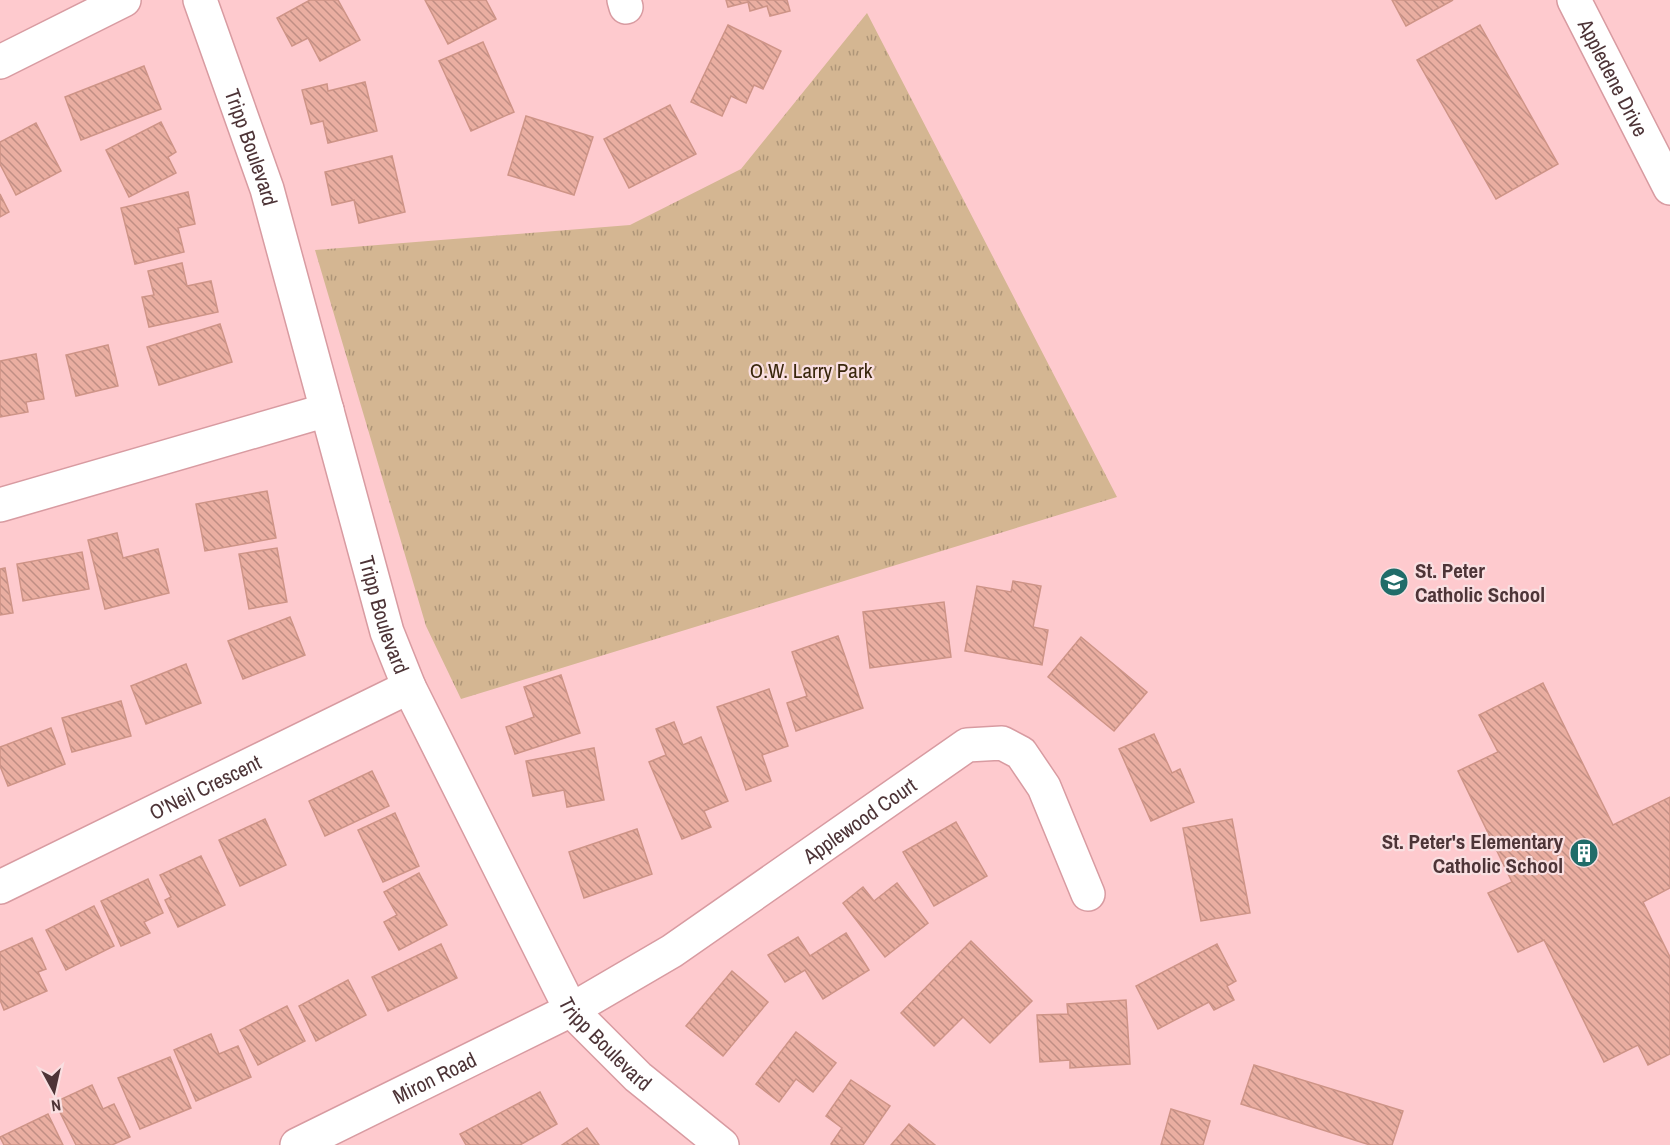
<svg xmlns="http://www.w3.org/2000/svg" width="1670" height="1145" viewBox="0 0 1670 1145" font-family="'Archivo Narrow',sans-serif">
<style>
.park{fill:url(#park-tufts)}
.building{fill:url(#building-back-hatch);stroke:#ce9487;stroke-width:1.5}
.lines{fill:none;stroke-linecap:round;stroke-linejoin:round}
.minor-casing{stroke:#d89ba1;stroke-width:36}
.minor{stroke:#fff;stroke-width:33}
.labels{text-anchor:middle;dominant-baseline:central;stroke-width:4.5;stroke-linejoin:round;paint-order:stroke}
.street-label{font-size:21px;fill:#4d3437;stroke:#f9dfe1}
.park-label{font-size:21px;fill:#39260c;stroke:#f9dfe1}
.poi-label{font-size:21px;font-weight:bold;fill:#4d3437;stroke:#f9dfe1;text-anchor:start}
</style>
<defs>
<pattern id="park-tufts" width="24" height="20" patternUnits="userSpaceOnUse" patternTransform="scale(1.5)"><rect width="24" height="20" fill="#d4b692"/><path d="M3 7l-1-3M5 7V3M7 7l1-3M15 17l-1-3M17 17v-4M19 17l1-3" fill="none" stroke="#ae9578"/></pattern>
<pattern id="building-back-hatch" width="6" height="6" patternUnits="userSpaceOnUse" patternTransform="scale(1.5)"><rect width="6" height="6" fill="#eaaea1"/><path d="M-1 5l2 2M0 0l6 6M5-1l2 2" fill="none" stroke="#c08e84"/></pattern>
</defs>
<rect width="100%" height="100%" fill="#fecace"/>
<path class="park" d="M867 13 1117 497 461 699 426 626 315 250 630 225 741 169Z"/>
<g class="building">
<path d="M310 0H338L360 40 320 61 308 38 292 46 277 18Z"/>
<path d="M425 0H486L496 19 448 44Z"/>
<path d="M726 0H787L790 11 770 16 767 6 750 11 748 2 728 7Z"/>
<path d="M1392 0H1453L1406 26Z"/>
<path d="M728 25 781 51 763 89 754 85 746 103 731 96 722 116 691 102Z"/>
<path d="M1480 25 1558 164 1496 199 1417 60Z"/>
<path d="M483 42 514 112 471 131 439 61Z"/>
<path d="M144 66 161 109 81 140 65 97Z"/>
<path d="M365 82 377 131 328 143 323 121 311 124 302 90 327 84 328 91Z"/>
<path d="M670 105 696 154 629 188 604 139Z"/>
<path d="M526 116 593 137 574 195 508 175Z"/>
<path d="M161 122 176 152 168 157 176 173 129 197 106 150Z"/>
<path d="M36 123 61 171 16 195 0 164V142Z"/>
<path d="M392 156 405 212 359 223 354 200 332 205 325 172Z"/>
<path d="M188 192 195 224 178 228 184 252 135 264 121 208Z"/>
<path d="M0 194 9 212 0 217Z"/>
<path d="M182 263 187 286 211 281 218 312 149 327 142 297 154 295 148 271Z"/>
<path d="M220 324 232 362 159 385 147 347Z"/>
<path d="M108 345 118 386 76 396 66 355Z"/>
<path d="M36 354 44 399 26 402 28 412 0 417V361Z"/>
<path d="M267 491 276 538 205 551 196 504Z"/>
<path d="M117 533 123 558 158 549 169 593 105 609 88 540Z"/>
<path d="M277 548 287 602 249 609 239 554Z"/>
<path d="M82 552 89 589 23 601 17 564Z"/>
<path d="M5 568 13 613 0 615V569Z"/>
<path d="M1013 581 1041 586 1033 627 1048 630 1042 665 965 651 977 586 1011 592Z"/>
<path d="M944 602 951 657 870 668 863 612Z"/>
<path d="M290 617 305 655 243 679 228 641Z"/>
<path d="M838 636 863 708 796 731 787 703 807 696 792 652Z"/>
<path d="M1081 637 1147 692 1114 731 1048 677Z"/>
<path d="M186 664 201 703 146 724 131 686Z"/>
<path d="M561 675 580 733 515 754 506 727 534 717 524 687Z"/>
<path d="M1543 683 1613 825 1670 797V888L1643 902 1670 957V1054L1648 1065 1638 1045 1604 1062 1544 940 1518 952 1488 893 1512 882 1458 771 1498 752 1479 715Z"/>
<path d="M769 689 788 746 762 755 771 781 746 790 717 707Z"/>
<path d="M121 701 131 736 72 752 62 718Z"/>
<path d="M674 722 683 745 701 737 728 801 704 811 711 827 682 839 649 762 666 755 656 729Z"/>
<path d="M51 728 65 764 8 786 0 766V747Z"/>
<path d="M1154 734 1172 773 1180 769 1194 802 1151 821 1119 749Z"/>
<path d="M594 748 604 800 567 807 564 790 533 796 526 761Z"/>
<path d="M372 771 389 806 325 836 309 801Z"/>
<path d="M395 813 419 866 383 882 358 830Z"/>
<path d="M265 819 286 865 240 886 219 840Z"/>
<path d="M1232 819 1250 913 1201 921 1183 828Z"/>
<path d="M956 822 987 876 934 906 903 852Z"/>
<path d="M637 829 652 874 584 898 569 852Z"/>
<path d="M201 856 225 905 178 927 165 900 171 897 160 875Z"/>
<path d="M419 873 447 925 399 950 384 922 397 915 384 892Z"/>
<path d="M148 879 163 913 144 922 150 933 121 946 101 901Z"/>
<path d="M897 883 928 923 885 957 843 903 863 887 874 901Z"/>
<path d="M94 906 114 946 66 970 46 930Z"/>
<path d="M846 933 869 970 823 999 805 970 785 982 768 955 798 937 810 956Z"/>
<path d="M32 938 46 969 38 972 47 991 4 1010 0 1000V952Z"/>
<path d="M971 941 1032 1001 990 1043 963 1017 934 1046 901 1013Z"/>
<path d="M441 944 457 978 388 1011 372 977Z"/>
<path d="M1217 944 1236 981 1227 986 1234 1000 1214 1010 1209 1002 1158 1029 1136 986Z"/>
<path d="M732 971 768 1002 723 1056 686 1026Z"/>
<path d="M348 980 366 1015 316 1041 299 1006Z"/>
<path d="M1126 1000 1130 1064 1070 1068V1060L1040 1062 1037 1015 1068 1014 1067 1004Z"/>
<path d="M287 1006 305 1041 258 1065 240 1030Z"/>
<path d="M796 1032 836 1063 813 1092 796 1079 779 1102 756 1084Z"/>
<path d="M211 1034 219 1054 238 1046 251 1077 196 1101 174 1050Z"/>
<path d="M170 1057 191 1108 140 1129 118 1078Z"/>
<path d="M1254 1065 1403 1111 1392 1145H1370L1241 1104Z"/>
<path d="M851 1080 890 1106 863 1145H833L831 1144 842 1128 826 1116Z"/>
<path d="M92 1085 103 1109 114 1104 130 1137 112 1145H76L55 1102Z"/>
<path d="M540 1092 557 1124 520 1145H466L460 1134Z"/>
<path d="M1171 1109 1210 1121 1203 1145H1161Z"/>
<path d="M48 1114 63 1145H4L0 1137Z"/>
<path d="M909 1124 935 1145H891Z"/>
<path d="M587 1128 599 1145H562Z"/>
</g>
<g class="lines">
<g class="minor-casing">
<g id="minor">
<path id="s1" d="M200 0 267 189 387 632 409 687 571 1010 638 1077 722 1145"/>
<path d="M624 0 626 7"/>
<path id="s2" d="M1574 0 1670 188"/>
<path d="M0 62 124 0"/>
<path d="M0 505 327 410"/>
<path id="s3" d="M0 887 409 687"/>
<path id="s4" d="M297 1145 571 1010 672 951 967 745 1002 743 1021 753 1044 787 1088 894"/>
</g>
</g>
<use href="#minor" class="minor"/>
</g>
<defs>
<g id="school-disc" transform="scale(1.5)"><circle r="9.5" fill="#206c69" stroke="#f9dfe1"/><path d="M0-5L7-2L0 1L-7-2ZM-4 1L0 2.5L4 1V4Q0 6-4 4Z" fill="#fff"/></g>
<g id="building-disc" transform="scale(1.5)"><circle r="9.5" fill="#206c69" stroke="#f9dfe1"/><path d="M-4-6H4V6H1V3H-1V6H-4ZM-2.5-4.3h1.7v1.8h-1.7ZM.8-4.3h1.7v1.8H.8ZM-2.5-1h1.7V.8h-1.7ZM.8-1h1.7V.8H.8Z" fill="#fff"/></g>
</defs>
<g fill-rule="evenodd">
<use href="#school-disc" x="1394" y="582"/>
<use href="#building-disc" x="1584" y="853"/>
</g>
<g class="labels">
<g class="street-label">
<text stroke="none"><textPath href="#s2" startOffset="87">Appledene Drive</textPath></text>
<text stroke="none"><textPath href="#s1" startOffset="156">Tripp Boulevard</textPath></text>
<text stroke="none"><textPath href="#s1" startOffset="642">Tripp Boulevard</textPath></text>
<text stroke="none"><textPath href="#s3" startOffset="228">O'Neil Crescent</textPath></text>
<text stroke="none"><textPath href="#s4" startOffset="651">Applewood Court</textPath></text>
<text stroke="none"><textPath href="#s1" startOffset="1128">Tripp Boulevard</textPath></text>
<text stroke="none"><textPath href="#s4" startOffset="153">Miron Road</textPath></text>
</g>
<g class="park-label">
<text x="811" y="370">O.W. Larry Park</text>
</g>
<g class="poi-label">
<text x="1415" y="570">St. Peter<tspan x="1415" dy="24">Catholic School</tspan></text>
<text x="1563" y="841" text-anchor="end">St. Peter's Elementary<tspan x="1563" dy="24">Catholic School</tspan></text>
</g>
</g>
<g transform="translate(54 1091) rotate(172)" stroke="#f9dfe1" stroke-width="4.5" paint-order="stroke">
<path d="M0-4.5L10 22L0 15L-10 22Z" fill="#4d3437"/>
<text y="-9" font-size="16" font-weight="bold" text-anchor="middle" fill="#4d3437">N</text>
</g>
</svg>
